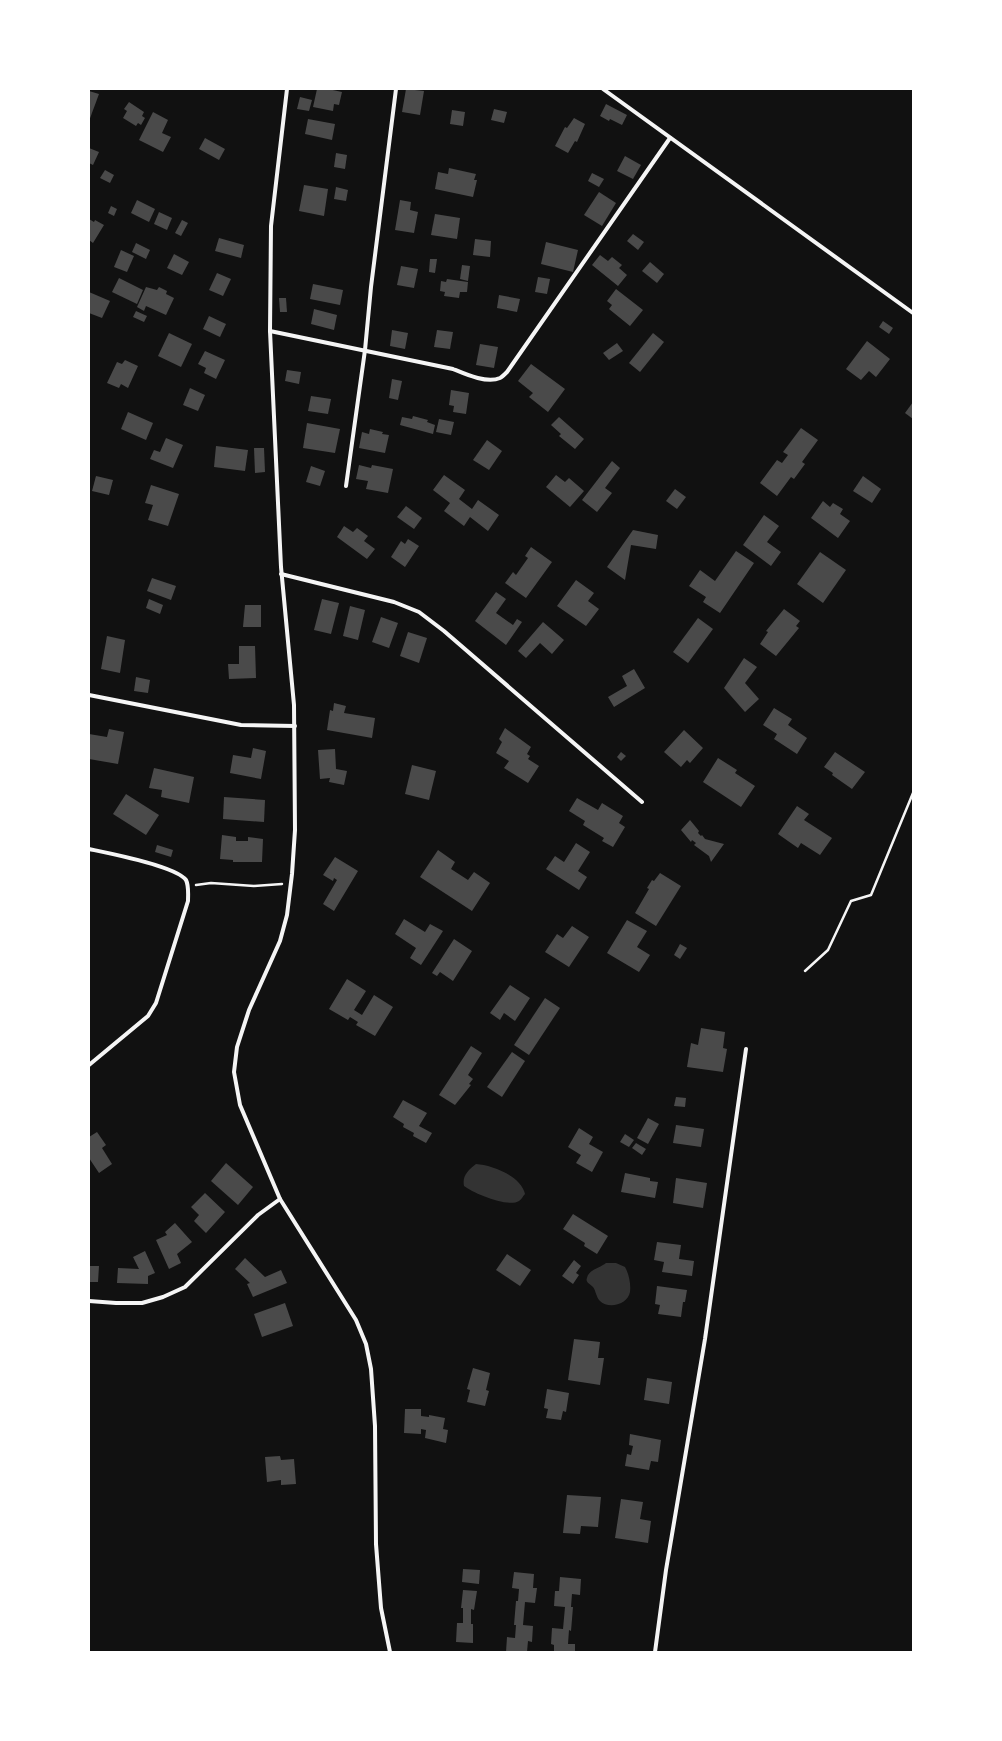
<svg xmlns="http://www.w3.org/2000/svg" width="1002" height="1741" viewBox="0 0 1002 1741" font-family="'Sofia Sans Condensed',sans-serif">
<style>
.water{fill:#333}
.building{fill:#4a4a4a}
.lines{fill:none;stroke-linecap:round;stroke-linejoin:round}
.path{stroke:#f5f5f5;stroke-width:2.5}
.minor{stroke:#f5f5f5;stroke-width:4}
</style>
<rect width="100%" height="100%" fill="#111"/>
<g class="water">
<path d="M476 1164C492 1165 521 1176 525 1194 523 1196 521 1200 519 1201 508 1208 473 1193 464 1186 462 1176 468 1170 476 1164Z"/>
<path d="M606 1263H616L625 1267C629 1274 631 1284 630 1292 628 1304 609 1310 600 1301 596 1297 596 1291 593 1287 590 1284 585 1282 587 1278 588 1270 600 1268 606 1263Z"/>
</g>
<g class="building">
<path d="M317 89H328L342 92 339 105 334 104 333 111 313 107Z"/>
<path d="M406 89 424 91 420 115 402 112Z"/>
<path d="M89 91 99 94 89 121Z"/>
<path d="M300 97 312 100 309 111 297 109Z"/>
<path d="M129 102 144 112 142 116 145 118 141 125 138 123 136 126 123 118 127 111 124 109Z"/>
<path d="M606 104 627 115 622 125 610 119 609 121 600 116Z"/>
<path d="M494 109 507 112 504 123 491 120Z"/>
<path d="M452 110 465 112 463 126 450 124Z"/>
<path d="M153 112 168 120 162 133 171 137 163 152 139 140Z"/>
<path d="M574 118 585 124 577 142 575 141 568 153 555 146 565 127 567 128Z"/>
<path d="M308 119 335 124 332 140 305 134Z"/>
<path d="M205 138 225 149 219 160 199 149Z"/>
<path d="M89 148 99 152 93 165 89 163Z"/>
<path d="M336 153 347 155 345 169 334 167Z"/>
<path d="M625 156 641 165 633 179 617 171Z"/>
<path d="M449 168 476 174 474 180H477L473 197 435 189 438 172 448 174Z"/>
<path d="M105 170 114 175 110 183 100 178Z"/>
<path d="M592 173 604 179 599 187 588 181Z"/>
<path d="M304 185 328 189 324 216 299 211Z"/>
<path d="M336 187 348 190 346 201 334 199Z"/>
<path d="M599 192 616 203 602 226 584 215Z"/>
<path d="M137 200 155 209 149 222 131 213Z"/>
<path d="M400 200 411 202 410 210 418 212 414 233 395 230Z"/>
<path d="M111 206 117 209 114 216 108 213Z"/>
<path d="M159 212 172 218 167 230 154 224Z"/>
<path d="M435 214 460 218 457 239 431 235Z"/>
<path d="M89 219 94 222 95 220 104 225 93 243 89 240Z"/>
<path d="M182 220 188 223 181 236 175 233Z"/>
<path d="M633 234 644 242 638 250 627 241Z"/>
<path d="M219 238 244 245 241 258 215 251Z"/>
<path d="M475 239 491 241 490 257 473 255Z"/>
<path d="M546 242 578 250 573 272 541 264Z"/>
<path d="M136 243 150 250 146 259 132 252Z"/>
<path d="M121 250 134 256 127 272 114 267Z"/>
<path d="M174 254 189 262 182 275 167 268Z"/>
<path d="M600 255 608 261 612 257 622 265 619 268 627 275 618 286 592 265Z"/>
<path d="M430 259H437L435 273 429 272Z"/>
<path d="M650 262 664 274 657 283 642 271Z"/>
<path d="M462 265 470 266 468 281 460 279Z"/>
<path d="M401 266 418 269 414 288 397 285Z"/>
<path d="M217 273 231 279 223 296 209 290Z"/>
<path d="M538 277 550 279 547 294 535 292Z"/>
<path d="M119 278 143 290 137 304 112 292Z"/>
<path d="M447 279 468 282 467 292H460L459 298 444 296 445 292 440 291 441 281 446 282Z"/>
<path d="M313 284 343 290 340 305 310 299Z"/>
<path d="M146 287 157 290 159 287 167 291 166 294 174 298 166 315 146 306 144 311 137 307Z"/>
<path d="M616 289 643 310 630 326 609 309 612 305 607 301Z"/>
<path d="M89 292 110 301 102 318 89 313Z"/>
<path d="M499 295 520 299 517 312 497 308Z"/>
<path d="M279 298H286L287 312H280Z"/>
<path d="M314 309 337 315 334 330 311 324Z"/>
<path d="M136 311 147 316 144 322 133 317Z"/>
<path d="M209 316 226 324 220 337 203 329Z"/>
<path d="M883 321 893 328 889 334 879 327Z"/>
<path d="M392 330 408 333 405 349 390 346Z"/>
<path d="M437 330 453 332 450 349 434 347Z"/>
<path d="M169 333 192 344 181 367 158 356Z"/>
<path d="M653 333 664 342 640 372 629 363Z"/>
<path d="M867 341 890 359 876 377 869 371 861 380 846 369Z"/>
<path d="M617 343 623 351 609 360 603 353Z"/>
<path d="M480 344 498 347 494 368 476 365Z"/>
<path d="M205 351 225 360 216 379 204 373 206 368 198 364Z"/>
<path d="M125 360 138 366 128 388 121 384 119 388 107 383 117 362 122 364Z"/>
<path d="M531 364 565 389 548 412 529 397 533 393 518 381Z"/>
<path d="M287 370 301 372 299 384 285 381Z"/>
<path d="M392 379 402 381 398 400 389 398Z"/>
<path d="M190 388 205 395 198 411 183 405Z"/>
<path d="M451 390 469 393 466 414 453 412 454 406 449 405Z"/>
<path d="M311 396 331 399 328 414 308 411Z"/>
<path d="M913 402V419L905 413Z"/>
<path d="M128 412 153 423 146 440 121 429Z"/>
<path d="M413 416 428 420 427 422 435 425 433 434 400 425 402 417 412 419Z"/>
<path d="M559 417 584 439 575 449 559 436 561 434 551 425Z"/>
<path d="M439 419 454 422 451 435 436 432Z"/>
<path d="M307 423 340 429 335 453 303 448Z"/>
<path d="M801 428 818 440 802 462 805 464 794 479 791 477 777 496 760 483 777 460 782 463 788 455 783 452Z"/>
<path d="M370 429 383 432 382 434 389 435 385 453 359 448 362 432 369 434Z"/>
<path d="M166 438 183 445 173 468 150 459 154 450 160 452Z"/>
<path d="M487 440 502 451 489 470 473 460Z"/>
<path d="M216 446 248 450 245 471 214 467Z"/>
<path d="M254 448H264L265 472 255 473Z"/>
<path d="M612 461 620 468 605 488 612 493 597 512 582 500Z"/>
<path d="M359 465 371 468 372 465 393 469 388 493 366 489 368 481 356 479Z"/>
<path d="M311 466 325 471 320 486 306 482Z"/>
<path d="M444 475 465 490 459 499 472 509 478 500 499 515 488 531 470 517 464 526 444 511 450 503 433 490Z"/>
<path d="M556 475 565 482 569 478 584 491 570 507 546 487Z"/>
<path d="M96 476 113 480 109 495 92 491Z"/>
<path d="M863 476 881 489 872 503 853 491Z"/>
<path d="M151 485 179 494 168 526 148 520 153 505 145 503Z"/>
<path d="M675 489 686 497 677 509 666 501Z"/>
<path d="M823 501 830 507 833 503 843 509 840 514 850 521 838 538 811 518Z"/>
<path d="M406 506 422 518 414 529 397 517Z"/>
<path d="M764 515 779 526 767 542 781 552 771 566 743 545Z"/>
<path d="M344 526 353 532 357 528 368 536 364 541 375 549 367 559 337 537Z"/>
<path d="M633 530 658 535 656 549 631 545 625 580 607 567Z"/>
<path d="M408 539 419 546 405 567 391 557 401 541 405 544Z"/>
<path d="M531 547 552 562 526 598 505 583 513 572 516 575 528 558 525 556Z"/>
<path d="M736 551 754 563 720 613 703 602 706 597 689 586 700 570 715 581Z"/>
<path d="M820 552 846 570 823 603 797 584Z"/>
<path d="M152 578 176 586 171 600 147 591Z"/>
<path d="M576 580 594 593 588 601 599 609 586 626 557 606Z"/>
<path d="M496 592 506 599 496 613 513 625 517 619 522 622 506 645 475 621Z"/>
<path d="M149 599 163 605 160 614 146 608Z"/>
<path d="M322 599 339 603 331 634 314 630Z"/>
<path d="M245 605H261V627H243Z"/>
<path d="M350 606 365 610 358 640 343 636Z"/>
<path d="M784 609 800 621 796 626 799 628 776 656 760 644 768 632 766 631Z"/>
<path d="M381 617 398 623 389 648 372 642Z"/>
<path d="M698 618 713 629 688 663 673 652Z"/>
<path d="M543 622 564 640 552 654 540 643 526 658 518 651Z"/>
<path d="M408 632 427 638 419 663 400 656Z"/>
<path d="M107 636 125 640 120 673 101 669Z"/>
<path d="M239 646H255L256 678 229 679 228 664H239Z"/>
<path d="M744 658 757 667 745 683 759 699 745 712 724 688Z"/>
<path d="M634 669 645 688 614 707 608 697 627 686 622 676Z"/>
<path d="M136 677 150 680 148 693 134 691Z"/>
<path d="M334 703 346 706 344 713 375 718 372 738 327 730 330 710 333 711Z"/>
<path d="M774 708 792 719 788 725 807 738 797 754 774 739 777 734 763 725Z"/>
<path d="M505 728 531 747 527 754 530 756 528 759 539 766 528 783 504 768 509 761 496 753 502 742 499 739Z"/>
<path d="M109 729 124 732 118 764 89 759V734L107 737Z"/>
<path d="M684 730 703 748 690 763 687 760 681 767 664 752Z"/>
<path d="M253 748 266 751 261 779 230 773 233 755 251 758Z"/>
<path d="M335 749 336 769 347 771 344 785 329 782 330 778 320 779 318 750Z"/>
<path d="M621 752 626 756 621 761 617 757Z"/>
<path d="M835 752 865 772 852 789 832 775 833 773 824 767Z"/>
<path d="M718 758 737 770 735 773 755 786 741 807 703 782Z"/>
<path d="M412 765 436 771 429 800 405 794Z"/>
<path d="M154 768 194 777 189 803 161 797 162 790 149 788Z"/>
<path d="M126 794 159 815 146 835 113 814Z"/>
<path d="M224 797 265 800 264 822 223 819Z"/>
<path d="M577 798 598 810 602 803 623 816 619 823 625 827 613 847 602 841 604 838 583 825 585 821 569 811Z"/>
<path d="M797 806 809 814 804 820 832 838 820 855 801 843 798 848 778 834Z"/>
<path d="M690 820 699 831 698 833 701 836 702 835 705 839 724 844 711 862 709 856 694 845 696 843 692 840 691 842 681 830Z"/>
<path d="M222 835 236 837V841H248V837L263 839 262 862H233V860L220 859Z"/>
<path d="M576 843 590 852 578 871 587 877 579 890 546 869 555 856 564 862Z"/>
<path d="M157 845 173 850 171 857 155 852Z"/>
<path d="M438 850 455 862 451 869 468 880 474 872 490 883 472 911 420 877Z"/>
<path d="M335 857 358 871 334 911 323 904 337 880 334 878 333 881 323 875Z"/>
<path d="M660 873 681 886 656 926 635 913 649 889 647 888 652 880 654 881Z"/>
<path d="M404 919 425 932 430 924 443 931 421 965 410 958 416 948 395 934Z"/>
<path d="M627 920 647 931 637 947 650 955 639 972 607 953Z"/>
<path d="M572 926 589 937 569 967 545 952 557 934 563 938Z"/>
<path d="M454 939 472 951 453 981 440 972 437 976 432 973Z"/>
<path d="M680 944 687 948 680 959 674 955Z"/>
<path d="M347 979 366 991 354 1010 362 1015 374 995 393 1007 375 1036 356 1025 358 1022 350 1017 348 1020 329 1009Z"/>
<path d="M510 985 530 998 515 1021 504 1013 500 1020 490 1013Z"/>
<path d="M545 998 560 1008 529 1055 514 1045Z"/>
<path d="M701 1028 725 1032 723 1048 727 1049 723 1072 687 1067 691 1043 698 1045Z"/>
<path d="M471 1046 482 1053 468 1075 473 1079 469 1084 471 1085 455 1105 439 1095Z"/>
<path d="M512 1052 525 1061 502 1097 487 1087Z"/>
<path d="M676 1097 686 1098 685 1107 674 1106Z"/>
<path d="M403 1100 427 1113 419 1126 432 1133 426 1143 413 1136 414 1133 403 1127 404 1124 393 1117Z"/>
<path d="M648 1118 659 1124 648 1144 637 1138Z"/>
<path d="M676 1125 704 1129 701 1147 673 1143Z"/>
<path d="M579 1128 593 1137 589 1144 603 1152 592 1172 576 1163 581 1155 568 1147Z"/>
<path d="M97 1132 106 1145 102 1148 112 1164 99 1173 89 1158V1137Z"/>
<path d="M625 1134 634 1140 629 1147 620 1142Z"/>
<path d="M636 1143 646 1149 642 1155 632 1148Z"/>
<path d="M226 1163 253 1187 238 1205 211 1181Z"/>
<path d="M625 1173 650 1178V1181L658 1182 655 1198 621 1192Z"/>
<path d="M676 1178 707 1183 703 1208 673 1203Z"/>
<path d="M205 1193 225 1212 206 1233 194 1221 199 1215 191 1207Z"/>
<path d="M573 1214 608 1236 597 1254 584 1246 585 1243 563 1229Z"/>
<path d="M175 1223 192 1242 177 1254 181 1263 169 1269 156 1240 167 1235 165 1232Z"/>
<path d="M657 1242 681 1245 679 1259 694 1261 692 1276 662 1272 664 1262 654 1260Z"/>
<path d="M145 1251 155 1273 148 1276V1284L117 1283 118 1268 139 1269 133 1257Z"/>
<path d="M507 1254 531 1270 520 1286 496 1270Z"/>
<path d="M245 1258 265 1277 281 1270 287 1283 253 1297 247 1284 250 1283 235 1269Z"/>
<path d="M574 1260 581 1266 576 1273 579 1275 573 1284 562 1276Z"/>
<path d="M89 1266H99L98 1282H89Z"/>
<path d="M657 1286 687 1290 685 1302H683L681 1317 658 1314 660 1305 655 1304Z"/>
<path d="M285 1303 293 1326 262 1337 254 1314Z"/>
<path d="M574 1339 600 1342 598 1358H604L600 1385 568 1380Z"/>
<path d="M473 1368 490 1373 486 1390 489 1391 485 1406 467 1402 470 1390 467 1389Z"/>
<path d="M647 1378 672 1382 669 1404 644 1400Z"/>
<path d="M547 1389 569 1393 566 1412 563 1411 561 1420 546 1418 548 1409 544 1408Z"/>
<path d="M405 1409H421V1416L429 1417V1415L445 1418 443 1429 448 1430 446 1443 425 1438 426 1430 421 1429V1434L404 1433Z"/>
<path d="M630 1434 661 1440 658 1462 651 1461 649 1470 625 1466 627 1454 631 1455 633 1446 629 1445Z"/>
<path d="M280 1456 281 1460 294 1459 296 1484 281 1485V1480L267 1482 265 1457Z"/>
<path d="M567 1495 601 1497 598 1527 581 1526 580 1534 563 1533Z"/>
<path d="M621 1499 643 1502 640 1519 651 1521 648 1543 615 1538Z"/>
<path d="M463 1569 480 1570 479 1584 462 1582Z"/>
<path d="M514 1572 534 1574 533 1588H537L535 1603 525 1602 523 1625 533 1626 532 1642 528 1641 527 1652H506L507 1637 515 1638 516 1625H514L516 1601H518L519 1589 512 1588Z"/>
<path d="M560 1577 581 1579 580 1595 572 1594 571 1607H573L571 1631 569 1630 568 1644H575V1652H554V1645L551 1644 552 1628 563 1629 565 1607 554 1606 555 1591H559Z"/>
<path d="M463 1590 477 1591 474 1610 471 1609V1624H473V1643L456 1642 457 1623H463V1608H461Z"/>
</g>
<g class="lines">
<g class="path">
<path d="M196 885 211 883 254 886 282 884"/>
<path d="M805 971 828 950 851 901 871 895 913 793"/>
</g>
<g class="minor">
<path d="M287 89 271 226 270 331 281 567 294 705 295 830 292 874 287 915 280 941 249 1010 237 1047 234 1072 240 1105 280 1199 356 1320 366 1344 371 1369 375 1426 376 1544 381 1608 390 1652"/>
<path d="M603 89 913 313"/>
<path d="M270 331 453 369C465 374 487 384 500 378 502 377 505 374 507 372L670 138"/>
<path d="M346 486 365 350 371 287 396 89"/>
<path d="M281 574 394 602 419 612 444 631 642 802"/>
<path d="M89 695 241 725 295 726"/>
<path d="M89 849C108 853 176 866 186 880 189 886 188 895 188 901L156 1003 148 1016 89 1065"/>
<path d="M89 1301 116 1303H142L163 1297 185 1287 258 1215 280 1199"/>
<path d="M655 1652 666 1570 705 1339 746 1049"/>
</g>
</g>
<rect width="1002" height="1741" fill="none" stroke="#ffffff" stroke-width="180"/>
</svg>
